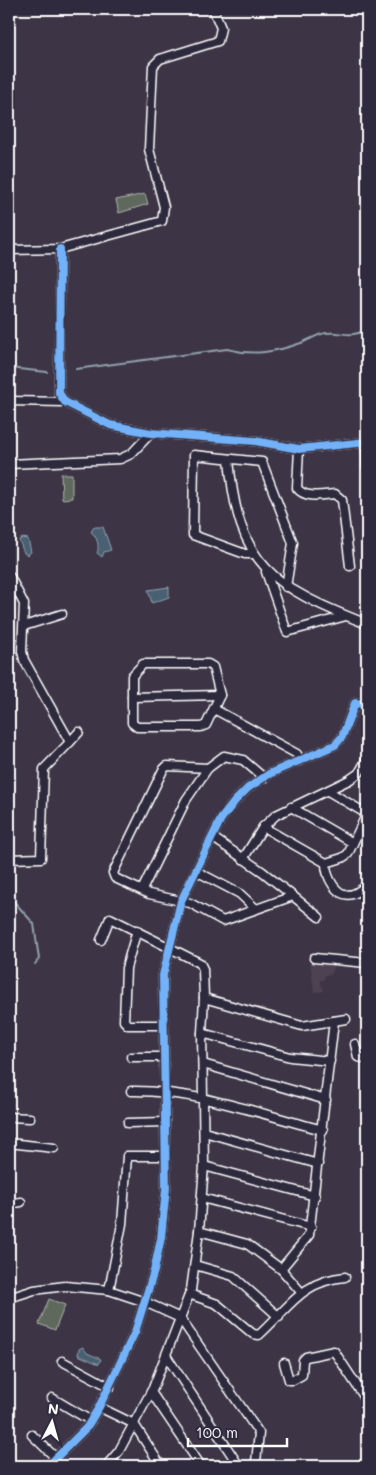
<svg xmlns="http://www.w3.org/2000/svg" width="376" height="1475" viewBox="0 0 376 1475" font-family="Mali,sans-serif">
<style>
.built{fill:#4e4251}
.green{fill:#5f685b;stroke:#afb4ad}
.water{fill:#496073;stroke:#92a0ab}
.lines{fill:none;stroke-linecap:round;stroke-linejoin:round}
.stream{stroke:#92a0ab;stroke-width:2}
.minor-casing{stroke:#fff;stroke-width:11}
.minor{stroke:#2f2a3d;stroke-width:8}
.cycleway-casing{stroke:#2f2a3d;stroke-width:11}
.cycleway{stroke:#73b2f8;stroke-width:8}
</style>
<rect width="100%" height="100%" fill="#3d3546"/>
<filter id="ink" filterUnits="userSpaceOnUse"><feTurbulence type="fractalNoise" baseFrequency=".02" numOctaves="2"/><feDisplacementMap in="SourceGraphic" scale="10" xChannelSelector="R" yChannelSelector="G"/><feConvolveMatrix kernelMatrix="1 2 1 2 8 2 1 2 1" color-interpolation-filters="sRGB"/></filter>
<g filter="url(#ink)">
<path class="built" d="M310 960 334 962 332 974 325 975 324 980H320L324 991 314 992Z"/>
<g class="green">
<path d="M145 194 148 204 119 213 116 200Z"/>
<path d="M61 474H72V498L62 499Z"/>
<path d="M49 1299 65 1305 55 1330 39 1324Z"/>
</g>
<g class="water">
<path d="M94 527H103L111 550 104 552 102 557 97 553C100 547 97 536 91 532Z"/>
<path d="M23 538 28 539 31 552 28 555 24 553 19 540Z"/>
<path d="M169 587V597L152 603 148 590Z"/>
<path d="M83 1347 87 1353 101 1359 99 1364 78 1355 79 1349Z"/>
</g>
<g class="lines">
<g class="stream">
<path d="M9 368 47 372"/>
<path d="M76 369 227 349C253 356 276 352 301 343 309 340 318 334 326 333 345 331 345 339 367 330"/>
<path d="M9 896 34 924 39 959 35 964"/>
</g>
<g class="minor-casing">
<g id="minor">
<path d="M60 249 59 393 65 402 110 425 151 433 255 441 299 449 367 442"/>
<path d="M9 250 60 249 162 221 164 207 149 149 153 66 160 59 218 41 221 28 213 9"/>
<path d="M9 401 65 402"/>
<path d="M366 442 367 467"/>
<path d="M299 449 297 488C305 499 323 495 335 494L342 500 350 566"/>
<path d="M229 459C238 566 272 587 367 624"/>
<path d="M9 464 120 459 131 454 151 433"/>
<path d="M253 554H245L193 535 194 455 262 462 293 543 286 587"/>
<path d="M266 572 287 632 346 616"/>
<path d="M9 575 24 604 22 651 24 660 70 742 44 769 41 858 9 859"/>
<path d="M24 626 62 614"/>
<path d="M143 664H208L213 667 220 695 206 725 201 727H137L132 723V676Z"/>
<path d="M132 697 220 695"/>
<path d="M214 709 297 754 299 761"/>
<path d="M70 742 79 732"/>
<path d="M208 768 167 766 163 770 113 873 115 878 149 894 190 903 223 921 293 896"/>
<path d="M328 791 367 814"/>
<path d="M291 807 353 843"/>
<path d="M263 827 326 863 342 858 348 854 367 813"/>
<path d="M212 837 263 872 319 917"/>
<path d="M243 859 263 827 276 815 349 780 359 773 367 759"/>
<path d="M326 863C326 876 336 899 353 894 357 893 363 888 367 885"/>
<path d="M196 871 240 894 256 909"/>
<path d="M142 890 186 800 208 768 224 756 243 760 264 778"/>
<path d="M137 930 126 968 124 1021 128 1025H163"/>
<path d="M101 940 110 918 200 963 203 969 204 998 202 1033 204 1166 199 1231 191 1290 153 1388 119 1451 106 1466"/>
<path d="M314 958 367 963"/>
<path d="M204 998 302 1026 346 1019"/>
<path d="M202 1033 290 1057 330 1061"/>
<path d="M355 1044 358 1057 367 1059"/>
<path d="M131 1057H163"/>
<path d="M203 1064 326 1100"/>
<path d="M131 1091C196 1090 260 1114 323 1130"/>
<path d="M9 1117 30 1118"/>
<path d="M128 1123 165 1122"/>
<path d="M204 1132 318 1164"/>
<path d="M9 1143 54 1148"/>
<path d="M204 1166 315 1196"/>
<path d="M202 1198 311 1227"/>
<path d="M9 1204 21 1202"/>
<path d="M199 1231 247 1244 281 1269 301 1292"/>
<path d="M195 1265 233 1276 279 1317"/>
<path d="M281 1269 309 1235 334 1021"/>
<path d="M109 1290 122 1224 127 1156H165"/>
<path d="M189 1294 217 1304 253 1334 259 1335C289 1308 301 1281 345 1277"/>
<path d="M9 1298 34 1290 65 1286 109 1290 145 1302 180 1318 259 1433 256 1462 251 1466"/>
<path d="M167 1357 239 1466"/>
<path d="M62 1361 110 1387"/>
<path d="M284 1363 289 1380H293L302 1375 303 1360 306 1357 334 1351 367 1401"/>
<path d="M151 1392 201 1466"/>
<path d="M52 1398 91 1421"/>
<path d="M99 1407 134 1424 161 1466"/>
<path d="M32 1435 56 1458"/>
<path d="M48 1466 87 1427 99 1407 135 1332 154 1271 161 1238 166 1189 163 975 181 901 221 819 235 801 248 788 269 774 335 745 342 737 355 703 367 704"/>
</g>
</g>
<use href="#minor" class="minor"/>
<g class="cycleway-casing">
<g id="cycleway">
<path d="M60 249 59 393 65 402 110 425 151 433 255 441 299 449 367 442"/>
<path d="M48 1466 87 1427 99 1407 135 1332 154 1271 161 1238 166 1189 163 975 181 901 221 819 235 801 248 788 269 774 335 745 342 737 355 703 367 704"/>
</g>
</g>
<use href="#cycleway" class="cycleway"/>
</g>
</g>
<rect width="376" height="1475" fill="none" stroke="#2f2a3d" stroke-width="30"/>
<rect x="15" y="15" width="346" height="1445" fill="none" stroke="#fff" stroke-width="2" filter="url(#ink)"/>
<g transform="translate(52 1422) rotate(6)" stroke="#2f2a3d" stroke-width="4" paint-order="stroke">
<path d="M0-4L9 19L0 12L-9 19Z" fill="#ffffff"/>
<text y="-8" font-size="14" font-weight="bold" text-anchor="middle" fill="#ffffff">N</text>
</g>
<path d="M188 1438v8h99v-8" fill="none" stroke="#ffffff" stroke-width="2.5"/>
<text x="196" y="1438" font-size="15" fill="#ffffff" stroke="#2f2a3d" stroke-width="4" paint-order="stroke">100 m</text>
</svg>
